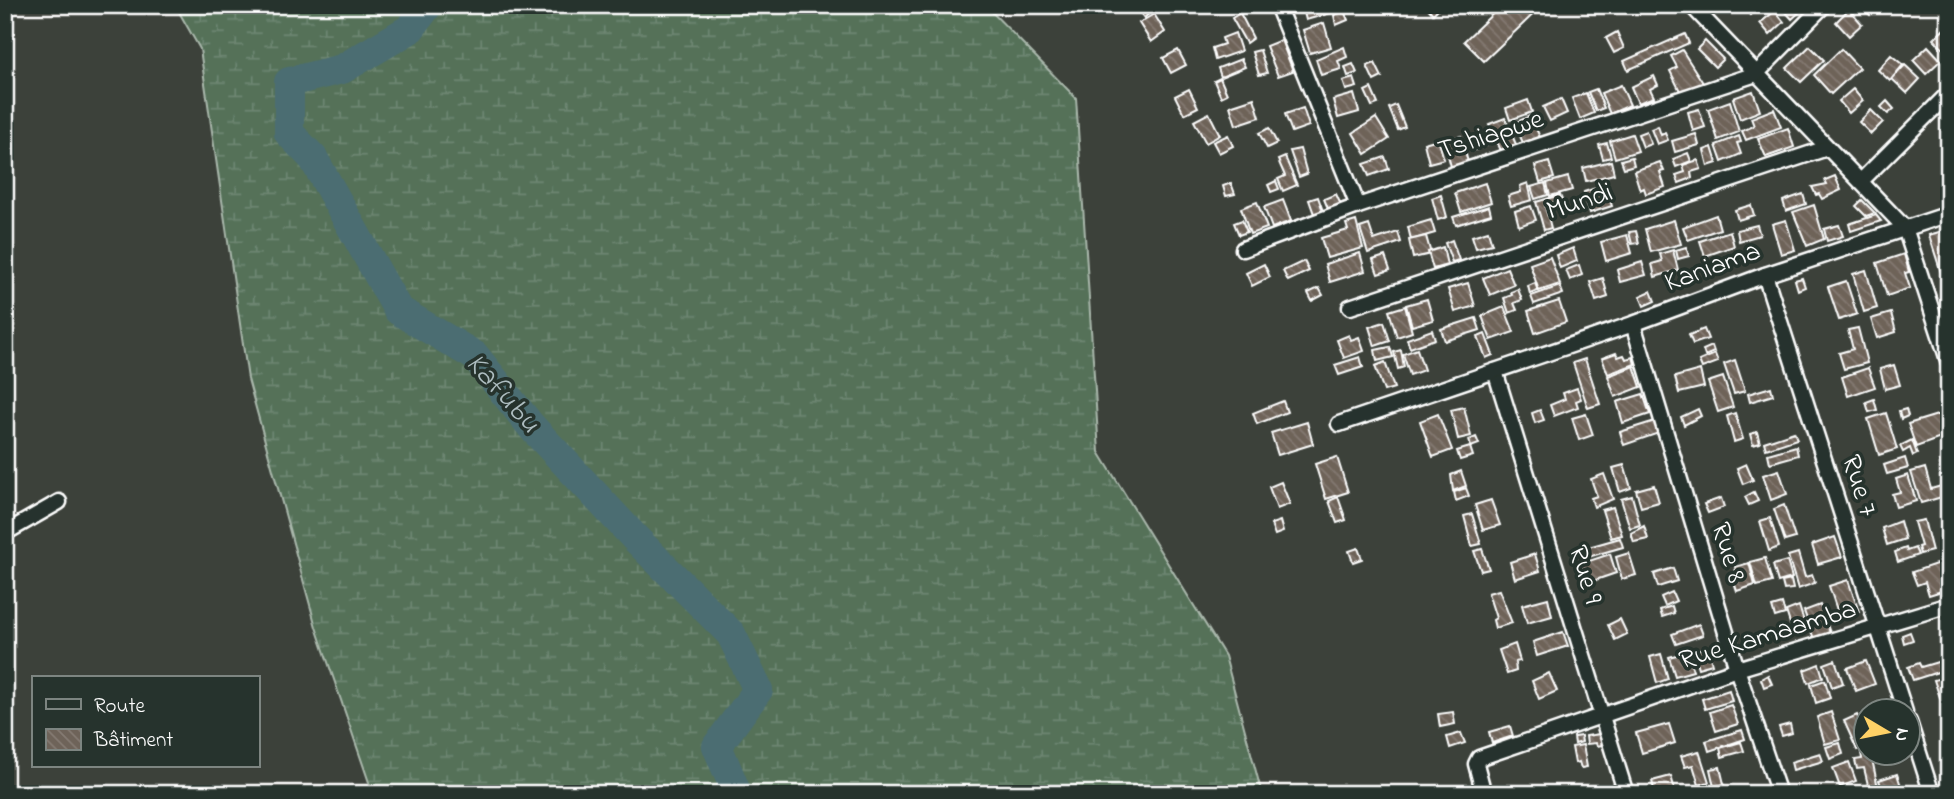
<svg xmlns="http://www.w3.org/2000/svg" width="1954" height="799" viewBox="0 0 1954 799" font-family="'Indie Flower',sans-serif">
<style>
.wetland{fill:url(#wetland-marsh);stroke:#aab8ac;stroke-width:2}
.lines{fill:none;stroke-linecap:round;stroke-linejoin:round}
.river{stroke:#4b6d72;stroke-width:30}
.building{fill:url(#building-back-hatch);stroke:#fff;stroke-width:2}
.minor-casing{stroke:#fff;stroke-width:19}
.minor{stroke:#26332d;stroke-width:14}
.labels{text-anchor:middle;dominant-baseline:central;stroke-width:7;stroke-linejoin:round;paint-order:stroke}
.street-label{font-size:28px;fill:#fff;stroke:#26332d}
.water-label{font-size:30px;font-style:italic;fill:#aebdc0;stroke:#26332d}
</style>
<defs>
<pattern id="wetland-marsh" width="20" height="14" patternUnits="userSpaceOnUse" patternTransform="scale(1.75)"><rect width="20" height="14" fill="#547159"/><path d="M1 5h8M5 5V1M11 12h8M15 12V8" fill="none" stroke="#6e8672"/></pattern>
<pattern id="building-back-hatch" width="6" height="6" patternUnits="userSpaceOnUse" patternTransform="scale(1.75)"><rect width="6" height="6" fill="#6e6359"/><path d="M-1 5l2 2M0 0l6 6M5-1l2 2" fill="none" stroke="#847a72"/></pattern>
</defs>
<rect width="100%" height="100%" fill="#3c413a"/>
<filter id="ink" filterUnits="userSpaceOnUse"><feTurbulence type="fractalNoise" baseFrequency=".0143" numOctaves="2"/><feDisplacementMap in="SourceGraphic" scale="14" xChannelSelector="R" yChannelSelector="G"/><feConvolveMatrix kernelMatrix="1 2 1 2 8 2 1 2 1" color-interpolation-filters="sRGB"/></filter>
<g filter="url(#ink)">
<path class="wetland" d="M175 5H985L1076 98 1099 452 1225 656 1262 794H373L316 627 248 379 200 49Z"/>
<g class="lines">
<path class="river" d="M428 5 410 29 342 69 289 82V133L313 158 398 310 475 356 531 426 635 538 731 634 758 690 717 746 737 794"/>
</g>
<g class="building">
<path d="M1144 5 1151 12 1144 18 1138 10Z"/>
<path d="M1236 5H1251L1252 8 1240 14Z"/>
<path d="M1302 5H1332L1334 12 1306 20Z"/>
<path d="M1425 5H1442L1433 14Z"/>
<path d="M1502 5H1543L1484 61 1464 41Z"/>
<path d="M1742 5H1761L1750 15Z"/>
<path d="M1786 5H1798L1802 10 1792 19 1782 8Z"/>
<path d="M1860 5H1879L1870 15Z"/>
<path d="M1849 9 1862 24 1849 36 1836 22Z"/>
<path d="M1344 11 1348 20 1336 25 1334 15Z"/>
<path d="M1775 11 1784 22 1770 35 1760 23Z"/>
<path d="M1240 13 1253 38 1246 43 1232 18Z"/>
<path d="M1154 14 1165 32 1151 42 1139 23Z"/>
<path d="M1324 23 1331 47 1310 53 1303 30Z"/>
<path d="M1947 26 1949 29V49L1946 52 1934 39Z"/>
<path d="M1617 32 1624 48 1614 53 1606 38Z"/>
<path d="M1235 33 1241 51 1215 60 1212 48 1224 44 1222 38Z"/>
<path d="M1685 34 1689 43 1628 70 1624 61Z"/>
<path d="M1281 40 1293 71 1278 76 1266 46Z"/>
<path d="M1705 41 1723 59 1715 67 1697 49Z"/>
<path d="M1810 46 1824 60 1801 82 1787 68Z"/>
<path d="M1928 46 1941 60 1926 74 1913 60Z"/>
<path d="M1344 47 1347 57 1338 61 1341 69 1321 75 1316 59Z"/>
<path d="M1841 49 1859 68 1831 94 1814 75Z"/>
<path d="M1178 50 1186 65 1171 73 1163 58Z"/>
<path d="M1260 50 1267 73 1259 75 1252 52Z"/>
<path d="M1682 50 1705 86 1682 95 1670 71 1677 67 1671 56Z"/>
<path d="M1891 55 1903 65 1890 81 1878 70Z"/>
<path d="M1241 59 1245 67 1221 77 1218 68Z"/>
<path d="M1375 63 1382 77 1374 81 1367 66Z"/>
<path d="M1353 64 1357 73 1348 76 1345 67Z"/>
<path d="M1905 65 1920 79 1907 93 1892 79Z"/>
<path d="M1654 76 1658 85 1650 89 1654 97 1638 103 1631 87Z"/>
<path d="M1220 78 1227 94 1221 97 1214 81Z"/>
<path d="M1354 78 1357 87 1346 90 1343 81Z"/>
<path d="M1621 85 1630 105 1610 114 1601 93Z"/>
<path d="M1371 88 1378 104 1372 106 1365 91Z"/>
<path d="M1189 89 1198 107 1184 114 1175 96Z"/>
<path d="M1596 89 1604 108 1596 111 1588 92Z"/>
<path d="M1853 89 1863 101 1849 113 1839 101Z"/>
<path d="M1753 91 1760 111 1740 119 1733 98Z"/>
<path d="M1586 93 1594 113 1580 119 1572 98Z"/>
<path d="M1354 94 1359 112 1338 118 1333 100Z"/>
<path d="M1254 98 1260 117 1236 125 1230 106Z"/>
<path d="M1561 99 1567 113 1550 121 1543 107Z"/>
<path d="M1528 100 1532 112 1510 120 1506 108Z"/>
<path d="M1730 101 1739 132 1718 140 1708 109Z"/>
<path d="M1887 101 1894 109 1888 114 1881 107Z"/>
<path d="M1396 105 1405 127 1398 130 1389 108Z"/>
<path d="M1303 108 1309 126 1292 132 1285 114Z"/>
<path d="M1699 109 1705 127 1693 131 1688 112Z"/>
<path d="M1774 109 1781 127 1746 140 1742 131 1754 126 1751 118Z"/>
<path d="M1871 110 1883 122 1871 134 1859 122Z"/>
<path d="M1209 113 1220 135 1206 143 1194 121Z"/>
<path d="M1530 116 1540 137 1524 145 1514 123Z"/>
<path d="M1376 118 1389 139 1366 154 1353 133Z"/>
<path d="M1505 118 1517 147 1502 153 1489 124Z"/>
<path d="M1658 126 1661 135 1665 133 1668 140 1657 144 1651 129Z"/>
<path d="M1269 128 1277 143 1267 148 1259 133Z"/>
<path d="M1788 128 1794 147 1766 157 1758 139Z"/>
<path d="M1646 131 1651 144 1643 147 1638 134Z"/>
<path d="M1487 132 1491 144 1472 151 1467 139Z"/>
<path d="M1632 134 1638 151 1615 158 1610 141Z"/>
<path d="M1696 134 1699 145 1675 152 1672 141Z"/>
<path d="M1228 135 1233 146 1219 153 1213 142Z"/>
<path d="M1461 136 1469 166 1452 170 1444 141Z"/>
<path d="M1739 136 1741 142 1737 143 1741 154 1722 162 1716 145Z"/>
<path d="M1438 139 1444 159 1429 163 1424 143Z"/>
<path d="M1607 143 1611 157 1603 159 1599 145Z"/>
<path d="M1712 147 1717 163 1708 166 1704 150Z"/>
<path d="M1300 149 1307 174 1299 177 1290 151Z"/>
<path d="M1688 153 1691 161 1676 167 1673 159Z"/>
<path d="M1285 157 1297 185 1283 191 1278 179 1285 176 1278 160Z"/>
<path d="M1385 157 1389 169 1369 176 1364 164Z"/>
<path d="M1632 157 1634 165 1624 168 1621 160Z"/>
<path d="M1698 160 1701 169 1691 172 1692 178 1679 183 1676 175 1685 172 1683 165Z"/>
<path d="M1611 161 1614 174 1586 181 1583 168Z"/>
<path d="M1549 162 1554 178 1540 182 1535 166Z"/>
<path d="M1660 162 1664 171 1660 172 1665 187 1646 194 1644 188 1640 190 1634 171Z"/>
<path d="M1835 176 1841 190 1822 199 1819 194 1816 195 1812 187 1827 184 1825 180Z"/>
<path d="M1568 177 1572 190 1550 196 1547 183Z"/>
<path d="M1276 181 1279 189 1271 192 1268 185Z"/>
<path d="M1231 183 1235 194 1226 196 1223 186Z"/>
<path d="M1485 183 1491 202 1461 212 1455 193Z"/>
<path d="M1528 183 1532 200 1511 206 1508 196 1521 192 1520 186Z"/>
<path d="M1545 183 1548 195 1535 199 1531 187Z"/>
<path d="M1605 185 1612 206 1590 213 1584 192Z"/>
<path d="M1336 194 1341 205 1329 211 1324 199Z"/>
<path d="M1803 194 1806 204 1786 211 1783 201Z"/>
<path d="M1441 195 1447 217 1438 220 1432 198Z"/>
<path d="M1560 195 1562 200 1545 205 1551 228 1544 230 1536 202Z"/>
<path d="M1318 197 1323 211 1314 214 1309 200Z"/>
<path d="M1283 200 1291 221 1272 228 1264 207Z"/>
<path d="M1862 200 1875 213 1866 216 1856 206Z"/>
<path d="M1257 202 1267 228 1250 234 1241 208Z"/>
<path d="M1751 205 1754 215 1738 220 1735 210Z"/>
<path d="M1814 205 1824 239 1807 246 1793 212Z"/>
<path d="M1489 206 1491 214 1456 225 1453 217Z"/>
<path d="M1531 206 1536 220 1519 226 1515 211Z"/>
<path d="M1716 215 1720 229 1688 240 1683 227Z"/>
<path d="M1876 215 1881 221 1851 231 1849 224Z"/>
<path d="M1242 220 1247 232 1239 235 1234 223Z"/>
<path d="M1431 220 1435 233 1411 240 1408 227Z"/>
<path d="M1674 220 1681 244 1651 252 1645 229Z"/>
<path d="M1786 220 1795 250 1781 254 1772 224Z"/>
<path d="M1356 221 1363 248 1327 258 1321 238 1348 230 1346 224Z"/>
<path d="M1369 225 1374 240 1398 232 1401 242 1368 253 1360 228Z"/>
<path d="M1757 225 1760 235 1739 241 1737 230Z"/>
<path d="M1839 225 1843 236 1827 241 1824 229Z"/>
<path d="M1949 229V287L1946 288 1929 235Z"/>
<path d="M1488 231 1492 244 1476 248 1472 236Z"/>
<path d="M1636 231 1639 243 1632 244 1629 232Z"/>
<path d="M1730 231 1734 246 1705 256 1700 241Z"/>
<path d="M1627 235 1632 253 1606 261 1601 242Z"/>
<path d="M1426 236 1431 254 1413 258 1409 240Z"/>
<path d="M1452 240 1459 260 1452 262 1445 243Z"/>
<path d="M1443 247 1447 265 1433 269 1428 252Z"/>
<path d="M1686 247 1689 256 1678 259 1676 250Z"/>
<path d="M1573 248 1577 261 1560 268 1556 255Z"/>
<path d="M1673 250 1678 270 1655 277 1652 264 1662 261 1660 254Z"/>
<path d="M1360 253 1365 271 1330 282 1325 264Z"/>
<path d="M1904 254 1909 272 1905 273 1910 288 1887 296 1877 263Z"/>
<path d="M1385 256 1390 270 1378 274 1373 260Z"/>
<path d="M1550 257 1560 284 1539 291 1530 264Z"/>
<path d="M1304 261 1309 271 1288 281 1283 271Z"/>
<path d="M1642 262 1646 275 1620 282 1617 270Z"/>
<path d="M1264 264 1270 277 1252 286 1246 273Z"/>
<path d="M1579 265 1582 275 1570 280 1566 270Z"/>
<path d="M1507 268 1514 285 1490 295 1483 278Z"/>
<path d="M1866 270 1877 308 1864 312 1853 274Z"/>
<path d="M1603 278 1608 297 1596 301 1590 282Z"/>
<path d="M1802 278 1805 287 1798 290 1795 280Z"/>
<path d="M1846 281 1857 314 1839 320 1828 287Z"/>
<path d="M1468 283 1475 306 1455 312 1448 289Z"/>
<path d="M1535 283 1538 291 1530 294 1528 286Z"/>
<path d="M1560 286 1563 294 1534 304 1531 296Z"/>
<path d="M1319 288 1323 295 1312 301 1308 293Z"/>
<path d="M1518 289 1522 300 1514 303 1517 310 1509 313 1504 298 1512 295 1511 292Z"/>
<path d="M1651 291 1655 301 1644 306 1640 296Z"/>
<path d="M1427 299 1433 320 1412 326 1406 305Z"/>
<path d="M1559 301 1566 322 1535 333 1528 311Z"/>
<path d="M1405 306 1412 332 1397 337 1389 311Z"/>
<path d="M1504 307 1514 332 1491 340 1482 316Z"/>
<path d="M1891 313 1896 332 1877 338 1871 319Z"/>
<path d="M1476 318 1480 330 1445 341 1441 329Z"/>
<path d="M1384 322 1390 341 1375 346 1369 327Z"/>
<path d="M1858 328 1867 363 1844 369 1839 353 1853 349 1848 330Z"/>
<path d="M1704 329 1708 339 1693 344 1689 335Z"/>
<path d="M1432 330 1435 339 1410 348 1407 339Z"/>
<path d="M1485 334 1493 355 1486 358 1478 337Z"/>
<path d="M1349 335 1351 340 1359 337 1364 351 1344 358 1337 340Z"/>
<path d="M1712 346 1714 352 1705 356 1703 350Z"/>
<path d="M1390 347 1393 357 1377 361 1375 350Z"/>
<path d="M1417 349 1424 370 1410 375 1403 354Z"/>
<path d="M1401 350 1404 367 1398 369 1394 352Z"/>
<path d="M1616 353 1618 357 1624 355 1626 359 1633 357 1635 364 1608 374 1602 358Z"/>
<path d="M1715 354 1718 362 1702 368 1699 361Z"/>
<path d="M1360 357 1363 367 1339 375 1335 365Z"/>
<path d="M1585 359 1600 404 1588 408 1573 363Z"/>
<path d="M1735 360 1745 391 1734 394 1724 364Z"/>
<path d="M1385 362 1394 388 1384 391 1375 366Z"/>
<path d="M1894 365 1900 385 1885 389 1880 369Z"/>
<path d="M1634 366 1641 387 1615 397 1608 376Z"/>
<path d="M1868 368 1875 387 1848 396 1842 377Z"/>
<path d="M1700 370 1704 387 1679 393 1675 377Z"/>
<path d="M1723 377 1733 407 1718 412 1708 382Z"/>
<path d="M1771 387 1773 395 1750 402 1748 394Z"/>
<path d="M1577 388 1581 399 1576 401 1578 407 1554 416 1550 405 1565 399 1563 393Z"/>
<path d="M1643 394 1650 414 1623 423 1617 402Z"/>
<path d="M1874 399 1877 410 1869 412 1866 402Z"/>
<path d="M1283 401 1287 412 1257 424 1253 413Z"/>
<path d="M1464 407 1471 436 1458 439 1451 410Z"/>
<path d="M1698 409 1701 416 1684 425 1681 417Z"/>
<path d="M1906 409 1908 416 1901 419 1899 411Z"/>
<path d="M1540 410 1544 420 1535 423 1532 413Z"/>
<path d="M1735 413 1743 439 1734 442 1727 416Z"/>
<path d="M1886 413 1897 449 1879 455 1868 419Z"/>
<path d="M1944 413 1949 425V435L1916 447 1908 424Z"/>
<path d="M1438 414 1452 450 1433 457 1420 421Z"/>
<path d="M1586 414 1593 435 1579 440 1572 418Z"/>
<path d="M1655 421 1659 433 1624 445 1620 432Z"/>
<path d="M1307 422 1313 444 1278 455 1271 433Z"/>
<path d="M1757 432 1760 443 1753 445 1750 434Z"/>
<path d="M1794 432 1797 439 1766 449 1764 442Z"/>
<path d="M1476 437 1479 444 1471 447 1469 440Z"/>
<path d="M1912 440 1917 454 1913 456 1910 448 1903 452 1900 446Z"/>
<path d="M1796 446 1798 455 1770 463 1768 454Z"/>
<path d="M1470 447 1473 456 1460 460 1457 451Z"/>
<path d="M1337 457 1348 492 1326 499 1315 464Z"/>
<path d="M1905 458 1908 468 1887 474 1884 465Z"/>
<path d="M1949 459V495L1921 503 1911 472 1925 468 1931 489 1948 484 1941 461Z"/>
<path d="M1746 464 1753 480 1743 484 1737 468Z"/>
<path d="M1624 465 1631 488 1620 492 1613 468Z"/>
<path d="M1779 470 1787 494 1771 500 1763 475Z"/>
<path d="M1461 471 1466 486 1453 491 1451 475Z"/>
<path d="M1604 474 1613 499 1594 507 1591 498 1597 496 1591 479Z"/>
<path d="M1908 475 1916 501 1896 507 1892 494 1900 492 1896 479Z"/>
<path d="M1281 482 1290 504 1277 509 1269 487Z"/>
<path d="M1654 485 1659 502 1641 507 1636 490Z"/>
<path d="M1466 488 1469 496 1456 501 1454 492Z"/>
<path d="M1754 492 1758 501 1749 505 1745 497Z"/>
<path d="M1632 496 1640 525 1630 528 1621 499Z"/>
<path d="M1338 497 1346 520 1337 523 1329 501Z"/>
<path d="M1721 498 1724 507 1708 513 1704 504Z"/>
<path d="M1491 500 1500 525 1483 530 1475 505Z"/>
<path d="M1784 505 1795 538 1785 541 1774 509Z"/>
<path d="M1613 507 1622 535 1611 538 1602 510Z"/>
<path d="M1472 514 1481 544 1472 546 1464 516Z"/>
<path d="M1770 518 1779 547 1769 551 1760 521Z"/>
<path d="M1924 520 1932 551 1920 554 1918 547 1921 546 1914 522Z"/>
<path d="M1280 521 1283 532 1275 535 1271 524Z"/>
<path d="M1900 521 1905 539 1887 545 1882 528Z"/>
<path d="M1644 526 1648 539 1634 542 1631 533Z"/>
<path d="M1835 537 1842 557 1818 564 1812 545Z"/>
<path d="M1620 538 1623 547 1588 557 1585 548Z"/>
<path d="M1358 548 1362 559 1353 562 1349 551Z"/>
<path d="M1906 548 1907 551 1915 548 1918 555 1898 562 1895 552Z"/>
<path d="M1482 549 1489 569 1481 571 1474 551Z"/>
<path d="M1629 553 1636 575 1622 579 1616 557Z"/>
<path d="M1798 553 1805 577 1812 575 1815 583 1798 589 1788 556Z"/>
<path d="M1535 554 1540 571 1515 579 1510 562Z"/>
<path d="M1610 554 1616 573 1587 583 1580 564Z"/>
<path d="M1765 558 1772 582 1757 586 1750 562Z"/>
<path d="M1787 561 1792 578 1778 582 1773 565Z"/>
<path d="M1949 562V581L1943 564Z"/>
<path d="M1749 563 1755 585 1737 591 1734 582 1738 581 1735 567Z"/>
<path d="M1939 563 1948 589 1929 595 1925 582 1917 585 1912 572Z"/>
<path d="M1673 568 1677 581 1658 587 1654 574Z"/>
<path d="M1791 580 1793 589 1784 590 1782 582Z"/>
<path d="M1848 580 1859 612 1840 619 1829 586Z"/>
<path d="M1499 590 1512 623 1495 628 1493 620 1496 618 1488 593Z"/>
<path d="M1672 592 1676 601 1665 606 1661 597Z"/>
<path d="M1548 598 1552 616 1527 623 1522 605Z"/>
<path d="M1782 604 1785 614 1775 617 1772 607Z"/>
<path d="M1820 605 1830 633 1814 639 1804 611Z"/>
<path d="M1672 606 1674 613 1662 617 1660 610Z"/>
<path d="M1799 606 1807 631 1794 636 1786 611Z"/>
<path d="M1620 619 1627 634 1615 640 1608 625Z"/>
<path d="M1699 624 1703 635 1676 644 1672 634Z"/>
<path d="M1563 632 1568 646 1537 656 1533 642Z"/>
<path d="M1910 632 1913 640 1904 643 1902 635Z"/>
<path d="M1515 644 1520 661 1515 662 1516 671 1507 674 1499 650Z"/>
<path d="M1707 647 1712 664 1698 668 1693 651Z"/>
<path d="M1687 652 1693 671 1675 676 1669 657Z"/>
<path d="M1661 654 1668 679 1657 683 1650 657Z"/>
<path d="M1835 660 1843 683 1832 687 1824 664Z"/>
<path d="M1866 661 1875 684 1856 691 1847 668Z"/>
<path d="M1941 661 1944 670 1913 680 1908 667 1919 663 1921 667Z"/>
<path d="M1819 664 1823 677 1808 683 1804 670Z"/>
<path d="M1549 673 1557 691 1539 699 1532 681Z"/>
<path d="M1768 675 1772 684 1764 687 1761 679Z"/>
<path d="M1949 676V710L1945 712 1934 680Z"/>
<path d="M1825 680 1830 698 1816 703 1811 685Z"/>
<path d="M1729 690 1732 701 1705 709 1702 699Z"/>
<path d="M1731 705 1738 724 1716 731 1710 712Z"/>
<path d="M1453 712 1455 724 1440 727 1438 714Z"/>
<path d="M1831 712 1840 740 1825 744 1817 717Z"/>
<path d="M1857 715 1867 737V746L1857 750 1844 721Z"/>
<path d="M1669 724 1675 743 1642 753 1636 733Z"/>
<path d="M1790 724 1792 733 1782 736 1779 727Z"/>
<path d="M1510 726 1513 736 1492 743 1489 732Z"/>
<path d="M1742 730 1745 739 1709 751 1706 741Z"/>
<path d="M1461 733 1465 743 1450 748 1447 737Z"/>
<path d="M1600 734 1602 745 1597 746 1596 743 1587 744 1586 736Z"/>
<path d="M1581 736 1582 742 1575 744 1574 737Z"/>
<path d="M1741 742 1744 751 1722 757 1720 748Z"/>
<path d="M1840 743 1843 754 1830 759 1826 747Z"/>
<path d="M1583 745 1587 767 1581 768 1579 762 1575 763 1572 747Z"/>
<path d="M1699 751 1709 782 1699 785 1693 765 1685 767 1681 756Z"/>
<path d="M1867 751V754H1871L1878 788 1869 789 1864 768 1857 769 1855 760 1862 759 1861 752Z"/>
<path d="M1820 753 1823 761 1793 770 1791 762Z"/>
<path d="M1849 762 1856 781 1840 787 1833 768Z"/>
<path d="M1720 767 1724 784 1714 787 1710 769Z"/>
<path d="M1897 774 1901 786 1883 792 1879 780Z"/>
<path d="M1671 776 1676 794H1655L1652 781Z"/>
</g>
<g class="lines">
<g class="minor-casing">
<g id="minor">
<path d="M1277 5 1358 206"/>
<path d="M1691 5 1905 228 1949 363"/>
<path d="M1861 181 1949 93"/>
<path d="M1243 249 1358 206 1756 74 1824 5"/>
<path d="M1765 275 1905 712"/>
<path d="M1350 307 1827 148"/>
<path d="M1633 324 1737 669 1779 794"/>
<path d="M1495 371 1626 794"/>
<path d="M1339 424 1633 324 1765 275 1949 214"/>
<path d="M5 533 59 502"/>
<path d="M1909 722 1932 794"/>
<path d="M1484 794 1476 764 1479 758 1737 669 1949 605"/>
</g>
</g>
<use href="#minor" class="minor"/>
</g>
</g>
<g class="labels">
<g class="street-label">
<text transform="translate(1491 136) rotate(-18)">Tshiapwe</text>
<text transform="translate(1580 203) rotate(-18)">Mundi</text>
<text transform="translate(1713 268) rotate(-20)">Kaniama</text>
<text transform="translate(1858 486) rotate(72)">Rue 7</text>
<text transform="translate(1727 553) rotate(73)">Rue 8</text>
<text transform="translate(1584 575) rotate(73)">Rue 9</text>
<text transform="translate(1768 636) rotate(-17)">Rue Kamaamba</text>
</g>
<g class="water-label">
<text transform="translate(502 394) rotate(48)">Kafubu</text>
</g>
</g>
<rect width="1954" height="799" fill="none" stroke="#26332d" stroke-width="28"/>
<rect x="14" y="14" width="1926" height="771" fill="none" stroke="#fff" stroke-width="2.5" filter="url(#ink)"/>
<rect x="32" y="676" width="228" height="91" fill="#26332d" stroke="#7d8581" stroke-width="2"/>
<rect x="46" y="699" width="35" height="10" fill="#26332d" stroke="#7d8581" stroke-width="2"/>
<text x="94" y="712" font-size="21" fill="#ffffff">Route</text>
<rect x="46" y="729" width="35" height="21" fill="url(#building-back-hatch)" stroke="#7d8581" stroke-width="2"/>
<text x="94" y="746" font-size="21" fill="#ffffff">Bâtiment</text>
<g transform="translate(1887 732) rotate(100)"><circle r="33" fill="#26332d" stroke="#7d8581" stroke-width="2"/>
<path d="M0-5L12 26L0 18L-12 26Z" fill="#ffd166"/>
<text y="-10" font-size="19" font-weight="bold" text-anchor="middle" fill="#ffffff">N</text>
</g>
</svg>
